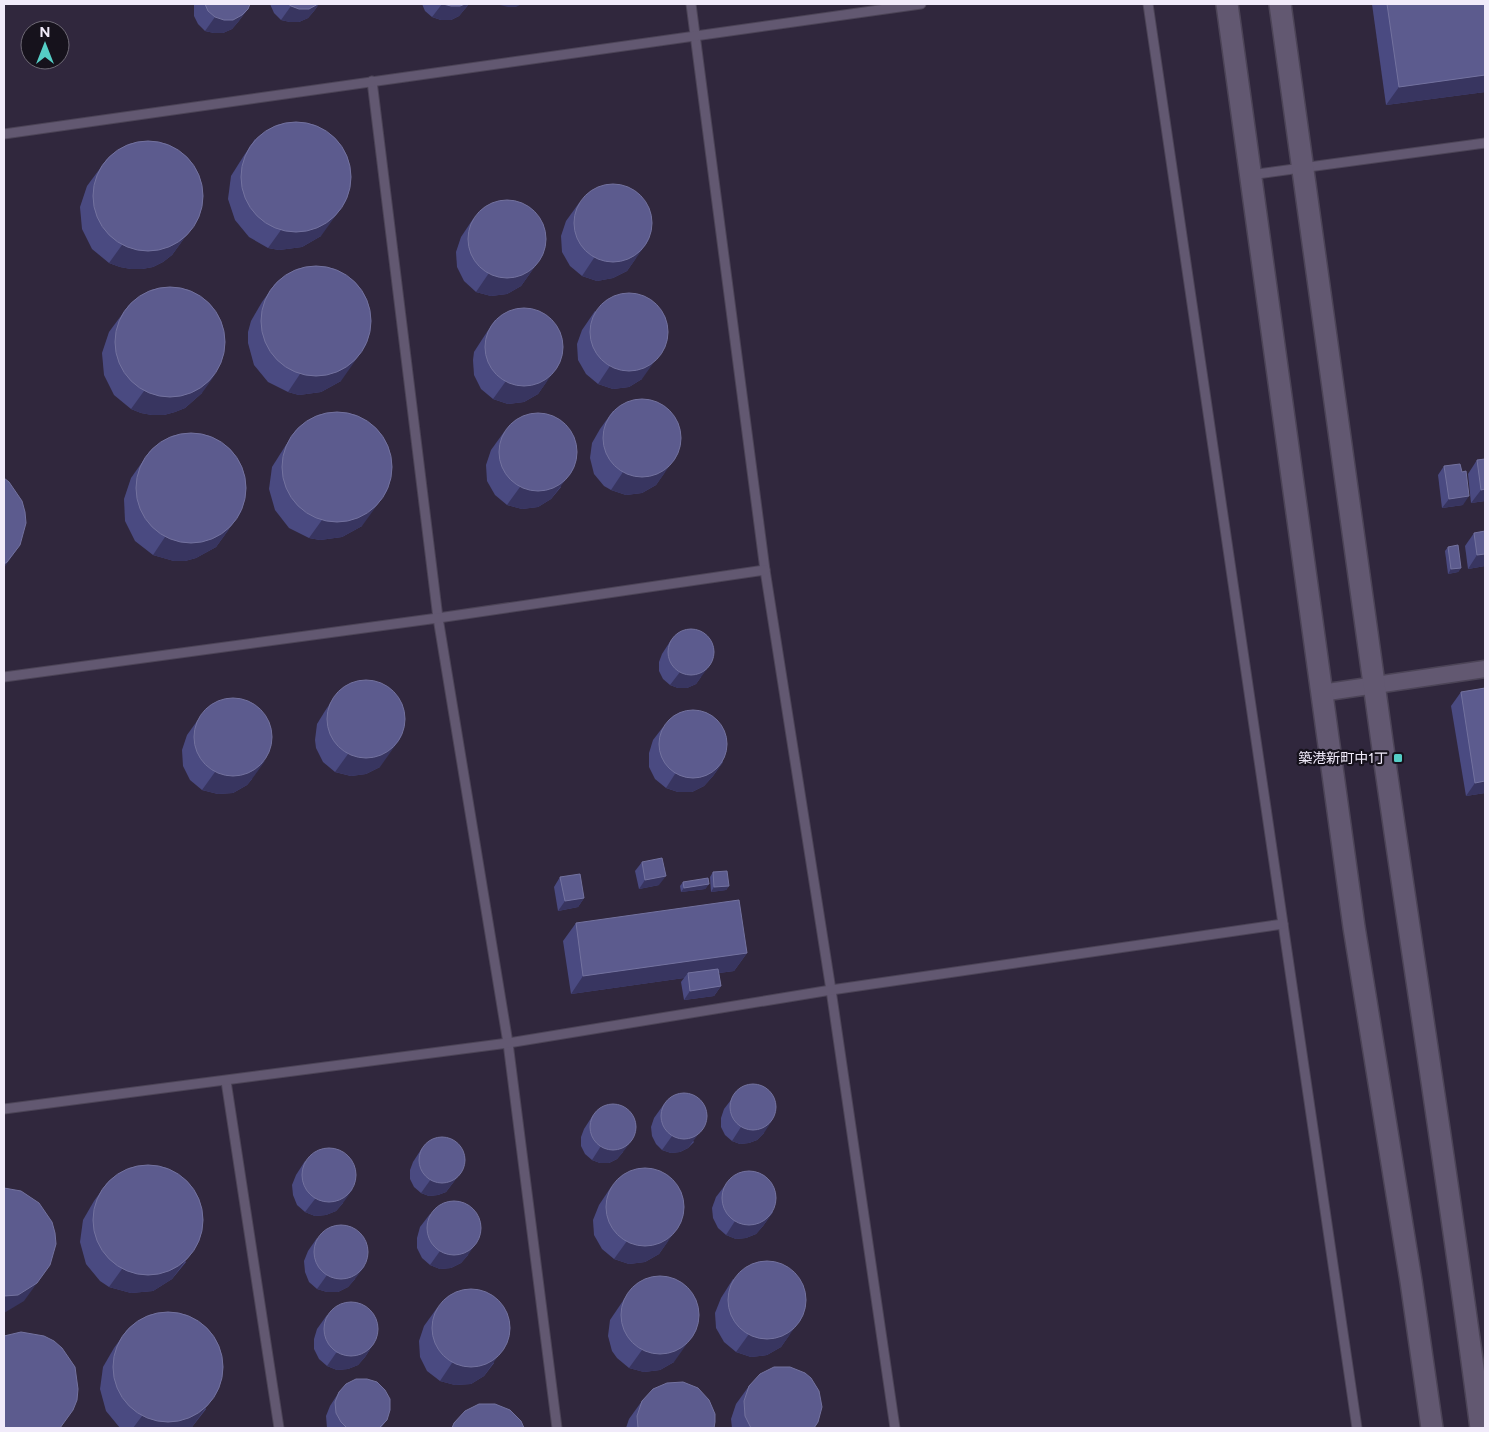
<svg xmlns="http://www.w3.org/2000/svg" width="1489" height="1432" viewBox="0 0 1489 1432" font-family="Figtree,'Noto Sans JP',sans-serif">
<style>
.lines{fill:none;stroke-linecap:round;stroke-linejoin:round}
.service-casing{stroke:#4c4457;stroke-width:11}
.minor-casing{stroke:#4c4457;stroke-width:19}
.tertiary-casing{stroke:#4c4457;stroke-width:24}
.service{stroke:#625871;stroke-width:9}
.minor{stroke:#625871;stroke-width:16}
.tertiary{stroke:#625871;stroke-width:21}
.wall{fill:#4a4a81}
.shaded-wall{fill:#383560}
.building{fill:#5c5b8e;stroke:#73729f}
.poi-dot{fill:#55cec6;stroke:#16121c;stroke-width:2}
.labels{text-anchor:middle;dominant-baseline:central;stroke-width:4.5;stroke-linejoin:round;paint-order:stroke}
.poi-label{font-size:14px;fill:#f1ebfa;stroke:#16121c;text-anchor:end}
</style>
<rect width="100%" height="100%" fill="#30273d"/>
<g class="lines">
<g class="service-casing">
<g id="service">
<path d="M691 4 765 570 831 990 895 1428"/>
<path d="M1148 4 1357 1428"/>
<path d="M372 81 438 618 508 1043 557 1428"/>
<path d="M4 134 921 4"/>
<path d="M1250 175 1485 143"/>
<path d="M4 677 438 618 765 570"/>
<path d="M226 1081 279 1428"/>
<path d="M4 1109 508 1043 831 990 1283 924"/>
</g>
</g>
<g class="minor-casing">
<path id="minor" d="M1321 693 1485 669"/>
</g>
<g class="tertiary-casing">
<g id="tertiary">
<path d="M1227 4 1354 927 1411 1281 1432 1428"/>
<path d="M1280 4C1315 254 1348 505 1384 756 1416 980 1452 1204 1481 1428"/>
</g>
</g>
<use href="#service" class="service"/>
<use href="#minor" class="minor"/>
<use href="#tertiary" class="tertiary"/>
</g>
<g class="wall">
<path d="M194 4H250L248 9 238 22 232 29 223 33H214L205 31 198 24 194 16Z"/>
<path d="M270 4H319L314 11 308 18 299 22H290L281 20 274 13Z"/>
<path d="M422 4H469L459 16 451 20H441L432 17 425 11Z"/>
<path d="M1372 4H1485V92L1386 105Z"/>
<path d="M255 139 321 236 302 247 279 250 268 248 249 237 235 220 228 199 231 176 243 157Z"/>
<path d="M107 159 198 219 172 255 163 262 153 267 142 269H131L120 267 109 263 92 249 82 229 80 207 87 186Z"/>
<path d="M579 203 636 258 627 271 613 278 597 281 582 276 570 266 562 252 561 236 566 221Z"/>
<path d="M473 219 543 255 521 286 507 294 491 296 476 292 464 281 457 267 456 252 461 237Z"/>
<path d="M275 284 341 381 321 392 299 395 288 392 268 382 254 365 248 343V332L251 321 262 302Z"/>
<path d="M129 305 202 393 185 408 175 412 164 415H152L141 413 131 409 114 395 104 375 102 353 109 332Z"/>
<path d="M595 311 642 379 629 387 613 389 598 384 586 374 578 360 577 344 582 330Z"/>
<path d="M495 320 547 381 538 394 524 402 508 404 493 399 481 389 474 375 473 360 474 352 483 338Z"/>
<path d="M613 411 665 472 656 485 642 493 626 495 611 490 604 486 594 474 590 458 592 443 600 429Z"/>
<path d="M296 430 362 526 342 537 320 540 309 538 289 528 275 510 269 489 272 467 284 448Z"/>
<path d="M504 432 561 487 551 499 538 507 522 509 507 505 495 495 487 481 486 465 491 450Z"/>
<path d="M150 451 229 529 216 547 196 558 185 561H174L153 555 135 541 125 521 124 499 131 478Z"/>
<path d="M1477 460 1485 501 1471 503 1468 474Z"/>
<path d="M1444 466 1463 505 1442 508 1438 475Z"/>
<path d="M1474 533 1485 566 1468 569 1465 546Z"/>
<path d="M1448 547 1461 568 1458 572 1448 574 1445 551Z"/>
<path d="M671 640 701 677 696 684 687 688H678L670 685 663 679 659 671V662L662 654Z"/>
<path d="M1461 692 1485 793 1466 796 1451 706Z"/>
<path d="M337 693 380 767 366 774 351 776 335 772 323 762 316 748 315 740 317 724 325 711Z"/>
<path d="M200 717 252 779 247 785 233 793 218 794 202 790 190 780 183 766 182 750 187 735Z"/>
<path d="M663 727 723 762 713 776 704 786 692 792H678L666 788 655 779 649 767V753L653 740Z"/>
<path d="M642 862 659 885 639 889 635 871Z"/>
<path d="M713 872 729 886 726 890 711 892 710 877Z"/>
<path d="M560 877 584 898 578 907 558 911 554 887Z"/>
<path d="M683 882 709 884 705 889 681 892 680 886Z"/>
<path d="M576 923 747 953 734 971 719 973 721 986 714 996 684 1000 681 982 684 978 571 994 563 941Z"/>
<path d="M734 1096 764 1133 757 1140 749 1143 740 1144 732 1141 725 1135 721 1127V1118L724 1109Z"/>
<path d="M664 1104 694 1142 688 1148 680 1152 671 1153 662 1150 656 1144 652 1136 651 1127 654 1118Z"/>
<path d="M593 1115 623 1152 617 1159 609 1163H600L592 1160 585 1154 581 1146V1137L584 1129Z"/>
<path d="M422 1148 462 1171 446 1192 438 1195 429 1196 421 1193 414 1187 410 1179V1170L413 1162Z"/>
<path d="M305 1161 343 1203 336 1211 326 1215 315 1216 305 1212 297 1205 293 1195 292 1185 296 1175Z"/>
<path d="M107 1183 186 1262 172 1279 153 1291 131 1293 109 1287 100 1281 86 1264 80 1242 83 1220 94 1201Z"/>
<path d="M726 1184 773 1212 763 1226 756 1234 746 1238 736 1239 726 1235 718 1228 713 1218 712 1208 716 1197Z"/>
<path d="M611 1187 668 1241 659 1254 645 1262 629 1264 614 1259 602 1249 594 1235 593 1220 599 1205Z"/>
<path d="M430 1214 468 1255 461 1263 451 1268 440 1269 430 1265 422 1258 417 1248V1238L420 1227Z"/>
<path d="M317 1238 355 1279 348 1287 338 1292H327L317 1289 309 1282 305 1272 304 1261 308 1251Z"/>
<path d="M733 1279 790 1334 781 1347 767 1355 751 1357 736 1352 724 1342 716 1328 715 1313 721 1298Z"/>
<path d="M631 1289 674 1362 660 1370 644 1372 629 1368 617 1358 612 1351 608 1336 610 1320Z"/>
<path d="M437 1308 494 1363 484 1376 471 1384 455 1385 440 1381 427 1371 420 1357 419 1341 424 1326Z"/>
<path d="M327 1315 374 1343 365 1357 358 1365 348 1369 337 1370 327 1366 319 1359 314 1349V1339L317 1329Z"/>
<path d="M127 1330 206 1409 192 1427 190 1428H120L106 1411 100 1389 103 1367 114 1348Z"/>
<path d="M749 1386 814 1428H732L731 1419 736 1404Z"/>
<path d="M339 1392 387 1420 381 1428H327L326 1416 330 1406Z"/>
<path d="M642 1401 714 1428H626L629 1419Z"/>
</g>
<g class="shaded-wall">
<path d="M319 4 314 11 308 18 299 22H290L281 20 291 6Z"/>
<path d="M442 4H469L459 16 451 20H441L432 17Z"/>
<path d="M501 4H522L516 7H508L500 5Z"/>
<path d="M248 9 238 22 232 29 223 33H214L205 31 215 17Z"/>
<path d="M1485 75V92L1386 105 1399 87Z"/>
<path d="M347 200 321 236 302 247 279 250 268 248 281 230Z"/>
<path d="M198 219 172 255 163 262 153 267 142 269H131L120 267 109 263 122 245Z"/>
<path d="M649 240 627 271 613 278 597 281 582 276 594 258Z"/>
<path d="M543 255 521 286 507 294 491 296 476 292 489 273Z"/>
<path d="M367 344 341 381 321 392 299 395 288 392 300 374Z"/>
<path d="M664 348 642 379 629 387 613 389 598 384 610 366Z"/>
<path d="M560 363 538 394 524 402 508 404 493 399 506 381Z"/>
<path d="M215 375 202 393 185 408 175 412 164 415H152L141 413 131 409 144 391Z"/>
<path d="M678 454 656 485 642 493 626 495 611 490 623 472Z"/>
<path d="M574 469 551 499 538 507 522 509 507 505 520 487Z"/>
<path d="M1485 489V501L1471 503 1481 490Z"/>
<path d="M388 490 362 526 342 537 320 540 309 538 322 520Z"/>
<path d="M1469 496 1463 505 1442 508 1449 499Z"/>
<path d="M242 511 216 547 196 558 185 561H174L153 555 165 537Z"/>
<path d="M20 545 4 568V564Z"/>
<path d="M1485 554V566L1468 569 1477 555Z"/>
<path d="M1461 568 1458 572 1448 574 1451 569Z"/>
<path d="M711 664 701 677 696 684 687 688H678L670 685 680 672Z"/>
<path d="M402 736 380 767 366 774 351 776 335 772 348 754Z"/>
<path d="M265 761 252 779 247 785 233 793 218 794 202 790 215 772Z"/>
<path d="M723 762 713 776 704 786 692 792H678L666 788 675 774Z"/>
<path d="M1485 781V793L1466 796 1475 783Z"/>
<path d="M666 876 659 885 639 889 645 880Z"/>
<path d="M709 884 705 889 681 892 684 888Z"/>
<path d="M729 886 726 890 711 892 714 887Z"/>
<path d="M584 898 578 907 558 911 565 901Z"/>
<path d="M747 953 734 971 688 977V973L684 978 571 994 583 976Z"/>
<path d="M721 986 714 996 684 1000 690 991Z"/>
<path d="M773 1119 764 1133 757 1140 749 1143 740 1144 732 1141 741 1127Z"/>
<path d="M703 1128 688 1148 680 1152 671 1153 662 1150 672 1136Z"/>
<path d="M633 1139 623 1152 617 1159 609 1163H600L592 1160 601 1146Z"/>
<path d="M462 1171 446 1192 438 1195 429 1196 421 1193 431 1179Z"/>
<path d="M353 1189 343 1203 336 1211 326 1215 315 1216 305 1212 315 1199Z"/>
<path d="M773 1212 763 1226 756 1234 746 1238 736 1239 726 1235 735 1221Z"/>
<path d="M681 1223 659 1254 645 1262 629 1264 614 1259 627 1241Z"/>
<path d="M477 1242 468 1255 461 1263 451 1268 440 1269 430 1265 440 1251Z"/>
<path d="M198 1244 172 1279 153 1291 131 1293 109 1287 122 1269Z"/>
<path d="M50 1265 24 1301 4 1313V1296Z"/>
<path d="M365 1266 355 1279 348 1287 338 1292H327L317 1289 327 1275Z"/>
<path d="M803 1316 781 1347 767 1355 751 1357 736 1352 749 1334Z"/>
<path d="M696 1331 674 1362 660 1370 644 1372 629 1368 642 1350Z"/>
<path d="M374 1343 365 1357 358 1365 348 1369 337 1370 327 1366 336 1353Z"/>
<path d="M506 1345 484 1376 471 1384 455 1385 440 1381 452 1363Z"/>
<path d="M218 1391 192 1427 190 1428H133L142 1416Z"/>
</g>
<g class="building">
<path d="M205 4H250L248 9 242 15 233 20H224L215 17 208 11Z"/>
<path d="M288 4H318L309 9H299L291 6Z"/>
<path d="M443 4H465L460 6H451Z"/>
<path d="M1387 4H1485V75L1399 87Z"/>
<circle cx="296" cy="177" r="55"/>
<circle cx="148" cy="196" r="55"/>
<circle cx="613" cy="223" r="39"/>
<circle cx="507" cy="239" r="39"/>
<circle cx="316" cy="321" r="55"/>
<circle cx="170" cy="342" r="55"/>
<circle cx="629" cy="332" r="39"/>
<circle cx="524" cy="347" r="39"/>
<circle cx="642" cy="438" r="39"/>
<circle cx="337" cy="467" r="55"/>
<circle cx="538" cy="452" r="39"/>
<circle cx="191" cy="488" r="55"/>
<path d="M1485 459V489L1481 490 1477 460Z"/>
<path d="M1460 464 1462 472 1466 471 1469 496 1449 499 1444 466Z"/>
<path d="M4 478 9 482 22 501 25 512 26 523 20 545 7 562 4 564Z"/>
<path d="M1485 531V554L1477 555 1474 533Z"/>
<path d="M1458 545 1461 568 1451 569 1448 547Z"/>
<circle cx="691" cy="652" r="23"/>
<circle cx="366" cy="719" r="39"/>
<path d="M1485 688V781L1475 783 1461 692Z"/>
<circle cx="233" cy="737" r="39"/>
<circle cx="693" cy="744" r="34"/>
<path d="M662 858 666 876 645 880 642 862Z"/>
<path d="M727 871 729 886 714 887 713 872Z"/>
<path d="M580 874 584 898 565 901 560 877Z"/>
<path d="M708 878 709 884 684 888 683 882Z"/>
<path d="M739 900 747 953 583 976 576 923Z"/>
<path d="M718 969 721 986 690 991 688 973Z"/>
<circle cx="753" cy="1107" r="23"/>
<circle cx="684" cy="1116" r="23"/>
<circle cx="613" cy="1127" r="23"/>
<circle cx="442" cy="1160" r="23"/>
<circle cx="329" cy="1175" r="27"/>
<circle cx="148" cy="1220" r="55"/>
<circle cx="645" cy="1207" r="39"/>
<circle cx="749" cy="1198" r="27"/>
<path d="M4 1188 21 1191 39 1203 52 1222 55 1233 56 1244 50 1265 37 1283 18 1295 4 1296Z"/>
<circle cx="454" cy="1228" r="27"/>
<circle cx="341" cy="1252" r="27"/>
<circle cx="767" cy="1300" r="39"/>
<circle cx="660" cy="1315" r="39"/>
<circle cx="471" cy="1328" r="39"/>
<circle cx="351" cy="1329" r="27"/>
<circle cx="168" cy="1367" r="55"/>
<path d="M21 1332 44 1336 54 1341 62 1348 75 1367 78 1389 77 1400 73 1410 60 1428H4V1336Z"/>
<path d="M774 1367H790L805 1373 811 1378 819 1391 822 1407 818 1422 814 1428H751L745 1416 744 1401 749 1386 760 1374Z"/>
<path d="M356 1379H367L377 1382 385 1390 390 1399V1410L387 1420 379 1428H347L341 1422 336 1413 335 1402 339 1392 346 1384Z"/>
<path d="M683 1382 698 1388 709 1400 715 1414V1422L714 1428H638L637 1416 642 1401 653 1389 667 1383Z"/>
<path d="M479 1404H495L510 1410 521 1421 524 1428H452L454 1423 465 1411Z"/>
</g>
<rect class="poi-dot" x="1393" y="753" width="10" height="10" rx="2.5"/>
<g class="labels">
<g class="poi-label">
<text x="1388" y="758">築港新町中1丁</text>
</g>
</g>
<rect width="1489" height="1432" fill="none" stroke="#f1ebfa" stroke-width="10"/>
<g transform="translate(45 45)"><circle r="24" fill="#16121c" stroke="#6e6975"/>
<path d="M0-4L9 19L0 12L-9 19Z" fill="#55cec6"/>
<text y="-8" font-size="14" font-weight="bold" text-anchor="middle" fill="#f1ebfa">N</text>
</g>
</svg>
